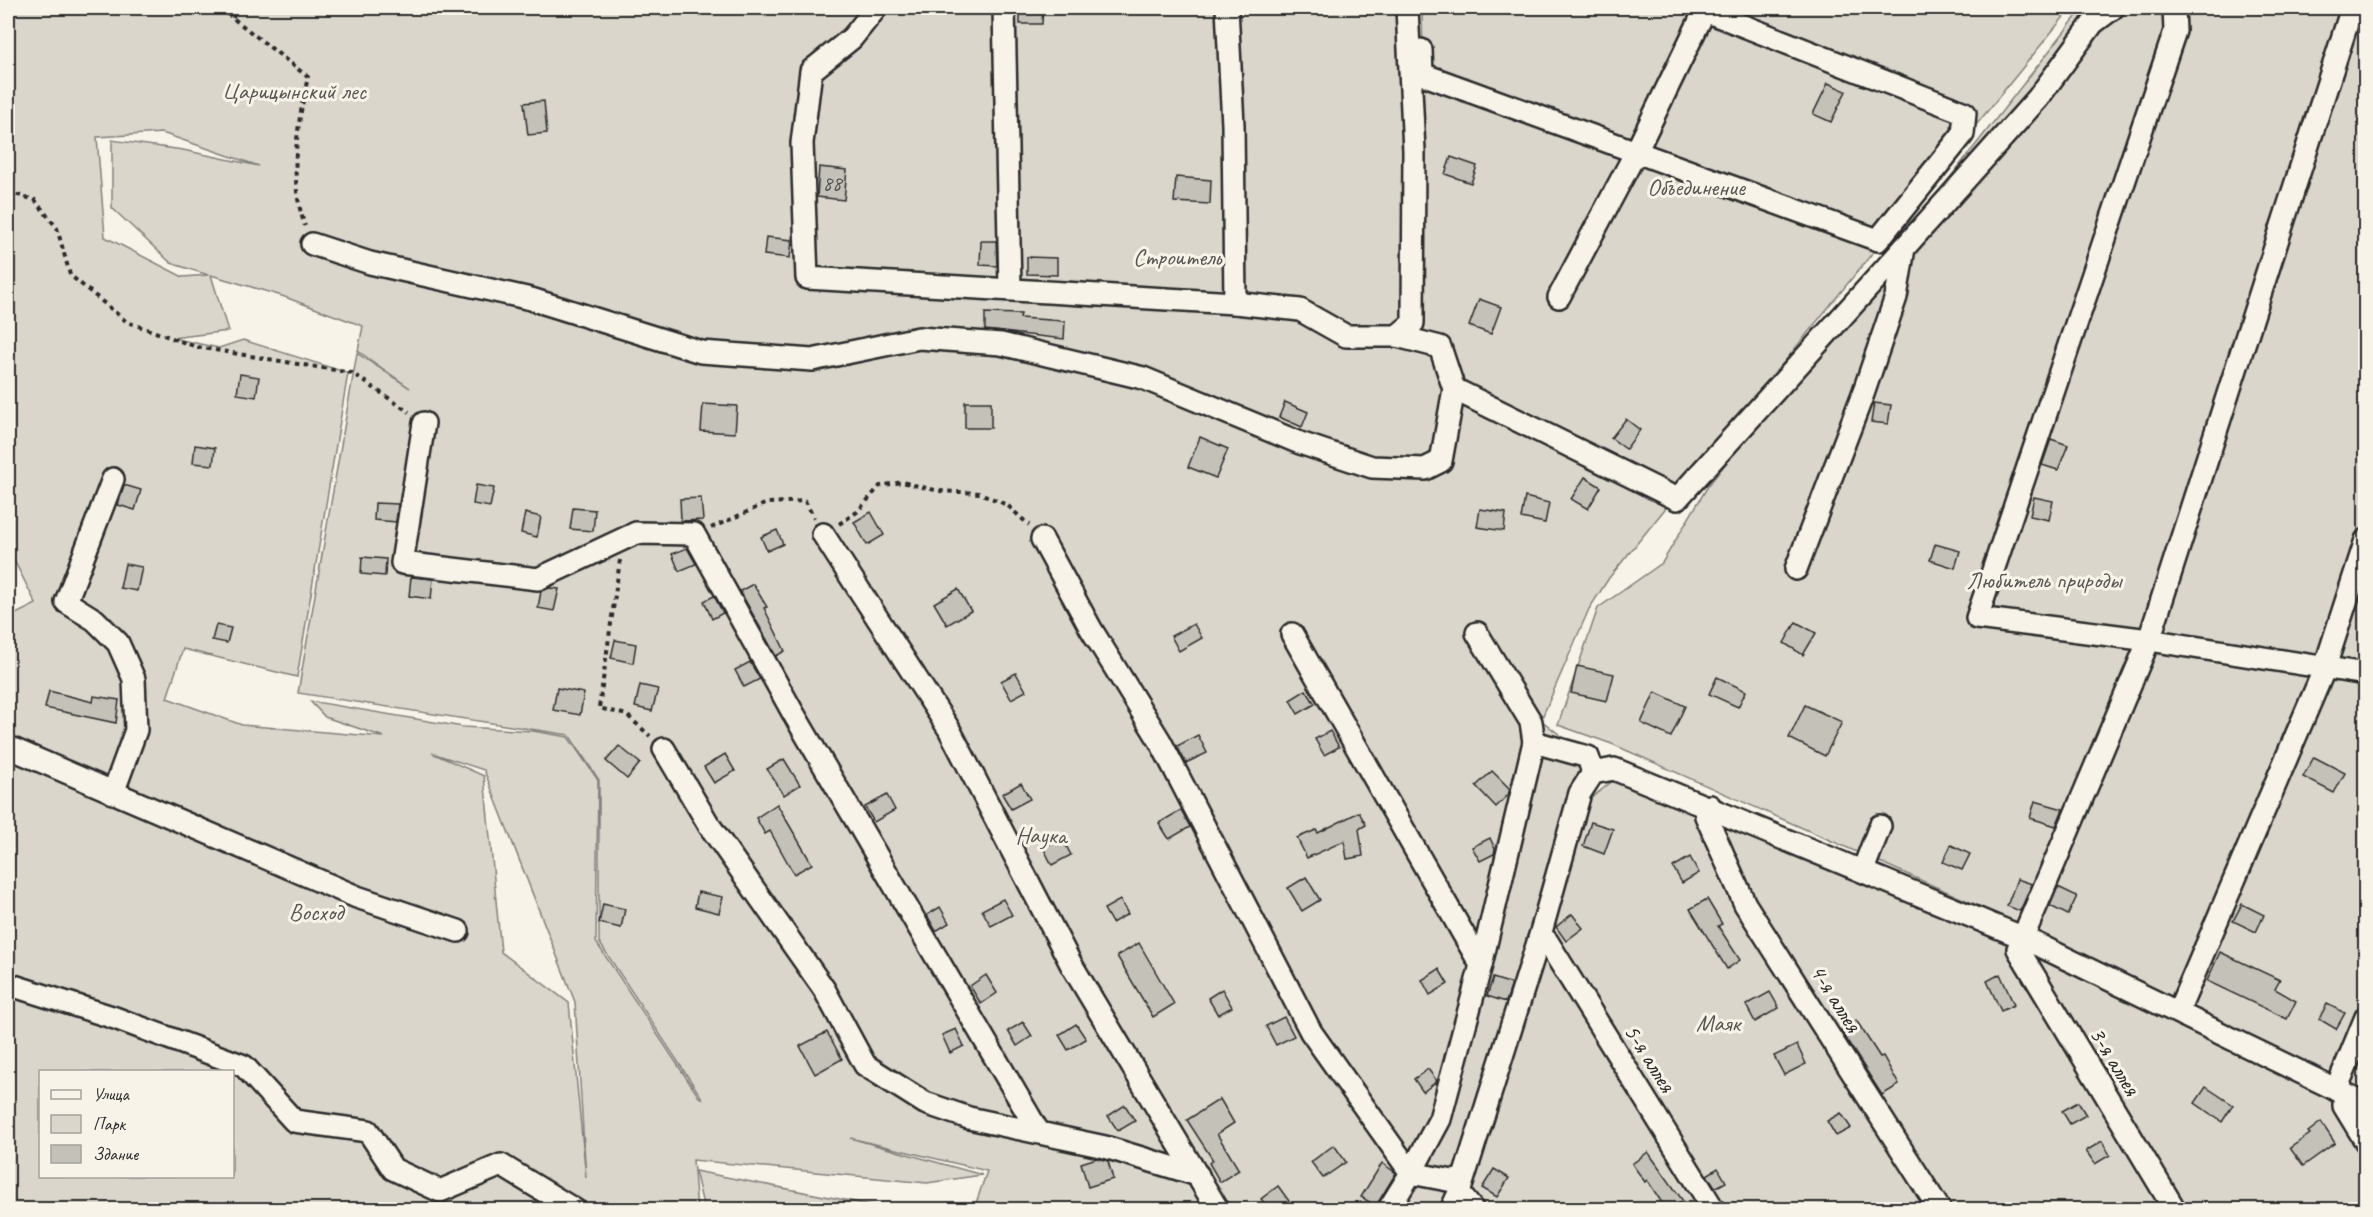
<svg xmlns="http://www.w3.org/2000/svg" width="2373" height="1217" viewBox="0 0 2373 1217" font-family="Caveat,sans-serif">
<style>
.green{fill:#dad6cc;stroke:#82807c;stroke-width:1.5;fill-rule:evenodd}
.building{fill:#c4c1b9;stroke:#2b2b2b;stroke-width:1.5}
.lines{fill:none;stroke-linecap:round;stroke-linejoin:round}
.minor-casing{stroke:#2b2b2b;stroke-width:26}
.path{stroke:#2b2b2b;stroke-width:4;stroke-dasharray:4.5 4.5;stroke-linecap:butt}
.minor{stroke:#f7f3e8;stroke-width:21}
.labels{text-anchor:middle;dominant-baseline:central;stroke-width:6;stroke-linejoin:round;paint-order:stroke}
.number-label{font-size:21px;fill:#51504e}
.park-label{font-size:24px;fill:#575653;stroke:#f7f3e8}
.street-label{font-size:24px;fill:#2b2b2b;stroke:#f7f3e8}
</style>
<rect width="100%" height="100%" fill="#f7f3e8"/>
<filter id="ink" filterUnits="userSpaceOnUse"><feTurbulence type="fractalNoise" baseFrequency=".0167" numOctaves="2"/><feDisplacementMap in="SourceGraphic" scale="12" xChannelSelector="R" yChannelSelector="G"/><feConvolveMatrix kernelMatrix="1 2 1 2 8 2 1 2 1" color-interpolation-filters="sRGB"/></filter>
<g filter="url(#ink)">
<g class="green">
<path d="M8 8H1418L1425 193 1422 8H2071L1609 578 1589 609 1541 720 1588 757 1465 1151C1452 1170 1450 1187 1442 1209H974L987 1171 850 1138 982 1175 927 1183 693 1160 697 1209H8V618L36 604 8 548ZM162 133 259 166 183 150 112 140V208L171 263 208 275 183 277 105 237 97 137ZM211 275 282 296 363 326 358 351 410 388 357 353 298 693 569 735 599 780V942L702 1098 699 1097 596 942 598 780 568 737 533 731 463 727 310 701 325 717 384 737 242 725 167 698 183 649 297 677 348 373 243 340 219 348 172 338 228 331ZM432 753 484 770 575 1002 586 1178 569 1003 501 952 484 776ZM40 1072H232V1176H40Z"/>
<path d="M2083 8H2365V1090L2029 928 1612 744 1558 725 1598 608 1662 563 1708 486Z"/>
<path d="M1615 779 2018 949 2365 1116V1209L1461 1210 1590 799Z"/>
<path d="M695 1171 891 1209H704Z"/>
</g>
<g class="building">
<path d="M1020 8H1043L1042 24H1020Z"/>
<path d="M1828 83 1846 91 1831 122 1813 114Z"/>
<path d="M544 101 547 133 528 135 524 103Z"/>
<path d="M1451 157 1477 166 1471 183 1445 174Z"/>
<path d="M819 167 847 170 844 200 817 197Z"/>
<path d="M1176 177 1211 180 1210 204 1174 202Z"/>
<path d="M766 237 792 240 790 258 764 255Z"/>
<path d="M981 241H996L997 266 980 265Z"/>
<path d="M1027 257 1057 258V275L1027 274Z"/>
<path d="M1479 299 1501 307 1491 334 1469 326Z"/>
<path d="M985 313 1021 314 1020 318 1065 321 1064 339 985 330Z"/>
<path d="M240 374 259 377 256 397 237 394Z"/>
<rect x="965" y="402" width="26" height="26"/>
<path d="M1285 402 1308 412 1302 427 1279 417Z"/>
<path d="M1874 403 1891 405 1888 424 1871 422Z"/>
<path d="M703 404 737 406 735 433 701 431Z"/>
<path d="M1626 419 1640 430 1626 449 1611 438Z"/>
<path d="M1200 437 1228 449 1216 478 1188 467Z"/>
<path d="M2051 439 2068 445 2058 470 2042 465Z"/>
<path d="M195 445 215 448 213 465 193 463Z"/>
<path d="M1585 477 1601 487 1588 509 1571 499Z"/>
<path d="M124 485 141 490 135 510 118 505Z"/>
<path d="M476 485 494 488 490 507 473 504Z"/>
<path d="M1525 497 1549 503 1545 523 1521 518Z"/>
<path d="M2034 497 2053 501 2049 520 2030 516Z"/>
<path d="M701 498 703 520 681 521 680 499Z"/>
<path d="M375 503 398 504 396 522 374 520Z"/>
<path d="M573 508 595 510 593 531 570 529Z"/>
<path d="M1480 509 1506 513 1504 531 1477 527Z"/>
<path d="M871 512 884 535 867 545 854 522Z"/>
<path d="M525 513 541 517 537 537 521 533Z"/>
<path d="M777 530 783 544 767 551 761 537Z"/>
<path d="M1935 544 1960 551 1955 568 1930 560Z"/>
<path d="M687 548 696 564 679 571 672 554Z"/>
<path d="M362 557 386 559 385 576 361 574Z"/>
<path d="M125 564 142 567 137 591 120 588Z"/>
<path d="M411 577 433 579 431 599 409 596Z"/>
<path d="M753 584 767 607 764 608 785 651 776 656 740 591Z"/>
<path d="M550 588 559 589 554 611 538 608 541 591Z"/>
<path d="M958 589 971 611 947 625 934 603Z"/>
<path d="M714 596 723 613 712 619 704 601Z"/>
<path d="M1796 622 1816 633 1803 655 1784 643Z"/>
<path d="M1194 624 1202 638 1179 651 1171 636Z"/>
<path d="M216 625 231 628 227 643 212 640Z"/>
<path d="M615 640 636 644 633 663 611 658Z"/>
<path d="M750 662 760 679 744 687 735 670Z"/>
<path d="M1577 666 1614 674 1607 701 1571 693Z"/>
<path d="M1016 673 1026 691 1011 699 1001 681Z"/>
<path d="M1717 677 1746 691 1738 707 1709 694Z"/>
<path d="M640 685 658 689 652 711 635 707Z"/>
<path d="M557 688 584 693 580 715 553 710Z"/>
<path d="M1306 690 1315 704 1298 714 1290 700Z"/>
<path d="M49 691 93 702 94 696 119 700 116 723 45 708Z"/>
<path d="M1655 692 1685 706 1671 737 1641 723Z"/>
<path d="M1805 705 1842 722 1825 756 1789 738Z"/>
<path d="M1330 731 1339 747 1324 755 1315 739Z"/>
<path d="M1198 735 1207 753 1186 763 1177 746Z"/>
<path d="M619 746 640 763 627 779 606 761Z"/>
<path d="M725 754 735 771 714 783 704 767Z"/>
<path d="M2314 757 2345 773 2334 793 2303 777Z"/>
<path d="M784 759 800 785 784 795 767 769Z"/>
<path d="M1492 771 1510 789 1508 795 1496 807 1476 786Z"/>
<path d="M1021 783 1030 799 1011 809 1002 794Z"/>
<path d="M887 795 895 810 874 822 865 807Z"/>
<path d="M2035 801 2063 809 2056 826 2030 818Z"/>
<path d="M777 804 812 864 794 874 770 831 765 834 756 818Z"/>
<path d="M1181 810 1190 827 1169 839 1159 823Z"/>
<path d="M1359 812 1366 825 1359 829 1363 856 1347 859 1344 841 1307 858 1297 838 1316 830 1318 833Z"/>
<path d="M1591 822 1613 829 1604 854 1583 846Z"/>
<path d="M1062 838 1071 855 1052 865 1043 847Z"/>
<path d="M1490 838 1495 849 1494 854 1480 861 1472 847Z"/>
<path d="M1951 845 1970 854 1962 870 1943 862Z"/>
<path d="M1690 857 1699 873 1682 883 1673 867Z"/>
<path d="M1306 877 1320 900 1302 911 1288 888Z"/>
<path d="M2017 879 2032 884 2020 911 2007 906Z"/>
<path d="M2058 887 2077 896 2068 915 2050 906Z"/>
<path d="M698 892 723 897 719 913 695 907Z"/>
<path d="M1003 899 1012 915 991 926 982 910Z"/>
<path d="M1707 899 1722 924 1718 926 1740 960 1727 969 1690 909Z"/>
<path d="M1120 900 1128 914 1112 923 1104 909Z"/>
<path d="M603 904 625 909 621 928 599 923Z"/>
<path d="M2242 904 2264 915 2256 932 2233 921Z"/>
<path d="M940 907 949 923 936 931 927 915Z"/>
<path d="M1572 914 1583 928 1566 941 1556 927Z"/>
<path d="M1139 943 1174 1004 1153 1017 1117 956Z"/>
<path d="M2220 952 2280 980 2275 989 2296 1001 2287 1019 2207 981Z"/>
<path d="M1439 969 1448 984 1430 995 1422 980Z"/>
<path d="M2000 974 2014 1005 2001 1011 1987 981Z"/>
<path d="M986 975 997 993 981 1004 970 986Z"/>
<path d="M1493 978 1512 984 1506 1002 1487 996Z"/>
<path d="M1222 989 1232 1007 1218 1015 1208 998Z"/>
<path d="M1770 992 1779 1008 1755 1022 1746 1005Z"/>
<path d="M2327 1004 2345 1013 2336 1029 2319 1019Z"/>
<path d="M1284 1017 1294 1036 1276 1045 1266 1026Z"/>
<path d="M1856 1020 1880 1057 1883 1056 1899 1085 1882 1095 1841 1031Z"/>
<path d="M1023 1022 1032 1036 1017 1046 1008 1031Z"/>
<path d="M1076 1024 1086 1039 1068 1050 1059 1035Z"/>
<path d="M956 1029 964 1046 950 1053 942 1035Z"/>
<path d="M827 1032 842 1059 815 1074 800 1046Z"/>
<path d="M1797 1045 1806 1064 1784 1075 1774 1056Z"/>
<path d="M1428 1069 1437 1081 1423 1092 1414 1079Z"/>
<path d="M2206 1087 2233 1105 2222 1122 2195 1103Z"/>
<path d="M1220 1099 1234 1123 1217 1134 1239 1170 1220 1182 1209 1163 1213 1160 1187 1120Z"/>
<path d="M2078 1102 2086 1115 2070 1124 2062 1111Z"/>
<path d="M1125 1105 1135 1121 1118 1131 1108 1116Z"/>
<path d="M1841 1113 1851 1128 1836 1136 1827 1121Z"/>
<path d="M2321 1122 2335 1143 2303 1166 2290 1148 2310 1134 2308 1132Z"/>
<path d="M2102 1141 2110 1155 2095 1164 2086 1151Z"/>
<path d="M1334 1145 1346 1162 1323 1178 1311 1162Z"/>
<path d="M1648 1152 1683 1201 1670 1209H1666L1647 1180 1645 1182 1632 1164Z"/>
<path d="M1097 1158 1108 1161 1113 1179 1088 1187 1081 1163Z"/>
<path d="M1382 1163 1396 1173 1376 1206 1361 1197Z"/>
<path d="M1718 1168 1726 1182 1715 1188 1707 1175Z"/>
<path d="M1494 1169 1509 1178 1497 1197 1482 1188Z"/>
<path d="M1278 1186 1289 1201 1277 1209H1269L1261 1199Z"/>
</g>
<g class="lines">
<g class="minor-casing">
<g id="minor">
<path d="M876 8 852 38 811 71 802 143 807 278 1235 303 1300 310 1346 336H1397L1413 323 1414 151 1407 8"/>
<path d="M1004 8 1010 288"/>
<path d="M1227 8 1233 125 1235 303"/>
<path d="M2174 8 2175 31 1977 618 2149 640 2366 674"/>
<path d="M1421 50 1422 74 1878 240 1963 134 1965 113 1698 8"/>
<path d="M312 244 370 263 531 299 701 352 812 360 919 338 1001 344 1143 378 1300 443 1372 467 1425 469 1441 461 1454 389 1440 347 1397 336"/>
<path d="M1559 297 1636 152 1706 8"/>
<path d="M1454 389 1677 499 1904 248"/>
<path d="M424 423 402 563 538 579 636 533 694 534 792 711 1038 1131"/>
<path d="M113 479 66 602 95 620 118 643 134 679 136 730 113 793"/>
<path d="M823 534 949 729 1071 964 1218 1210"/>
<path d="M1042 539 1091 629 1160 741 1311 1032 1411 1173 1440 1119 1481 965 1534 742 1531 722 1477 633"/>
<path d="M1796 569 1863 394 1896 297 1904 248 2038 98 2093 23 2113 8"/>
<path d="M1292 634 1481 965"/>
<path d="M1534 742 1588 757 1593 773"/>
<path d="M8 747 357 897 458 931"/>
<path d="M664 749 709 825 824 989 865 1065 925 1103 969 1118 1105 1147 1198 1175"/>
<path d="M1710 806 1706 816 1745 904 1940 1210"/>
<path d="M1863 870 1880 826"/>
<path d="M1539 939 1547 941 1714 1210"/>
<path d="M8 987 14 986 115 1018 244 1066 294 1121 368 1131 393 1169 440 1191 501 1165 575 1210"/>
<path d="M2178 1012 2324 670 2366 540"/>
<path d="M2336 1090 2366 1017"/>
<path d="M2344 1093V1106L2366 1142"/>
<path d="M1459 1193 1473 1210"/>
<path d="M1388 1210 1411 1173 1453 1181 1462 1179"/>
<path d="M1451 1210 1459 1193 1539 939 1580 793 1593 773 1614 769 2024 938 2366 1104"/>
<path d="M2175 1210 2018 949 2149 640 2352 8"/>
</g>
</g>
<g class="path">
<path d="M220 8 308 77C297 126 288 178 305 226"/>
<path d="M233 18 236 8"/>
<path d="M8 192 35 200 57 228 70 275 127 322 197 347 352 373 409 412"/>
<path d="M839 524 857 512 880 486 902 482 939 491 980 493 1007 505 1029 525"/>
<path d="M711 528 767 503 805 501 814 518"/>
<path d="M620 560 599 708 627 715 650 736"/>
</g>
<use href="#minor" class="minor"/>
</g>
</g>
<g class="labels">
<g class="number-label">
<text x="832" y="183">88</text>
</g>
<g class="park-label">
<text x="294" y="91">Царицынский лес</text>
<text x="1696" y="187">Объединение</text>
<text x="1177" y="257">Строитель</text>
<text x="2044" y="580">Любитель природы</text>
<text x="1041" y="835">Наука</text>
<text x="316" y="912">Восход</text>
<text x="1718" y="1023">Маяк</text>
</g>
<g class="street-label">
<text transform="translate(1836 998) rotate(58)">4-я аллея</text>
<text transform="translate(1650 1058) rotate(58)">5-я аллея</text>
<text transform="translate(2115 1061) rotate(59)">3-я аллея</text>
</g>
</g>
<rect width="2373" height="1217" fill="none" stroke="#f7f3e8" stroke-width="30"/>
<rect x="15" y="15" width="2343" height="1187" fill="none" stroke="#2b2b2b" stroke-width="2" filter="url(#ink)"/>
<rect x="39" y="1070" width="195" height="108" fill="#f7f3e8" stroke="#a5a39c" stroke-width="1.5"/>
<rect x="51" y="1090" width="30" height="9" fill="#f7f3e8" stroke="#a5a39c" stroke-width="1.5"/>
<text x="93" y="1100" font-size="18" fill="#2b2b2b">Улица</text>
<rect x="51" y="1115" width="30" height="18" fill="#dad6cc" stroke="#a5a39c" stroke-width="1.5"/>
<text x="93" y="1130" font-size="18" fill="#2b2b2b">Парк</text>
<rect x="51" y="1145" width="30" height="18" fill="#c4c1b9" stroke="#a5a39c" stroke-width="1.5"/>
<text x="93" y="1160" font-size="18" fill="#2b2b2b">Здание</text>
</svg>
